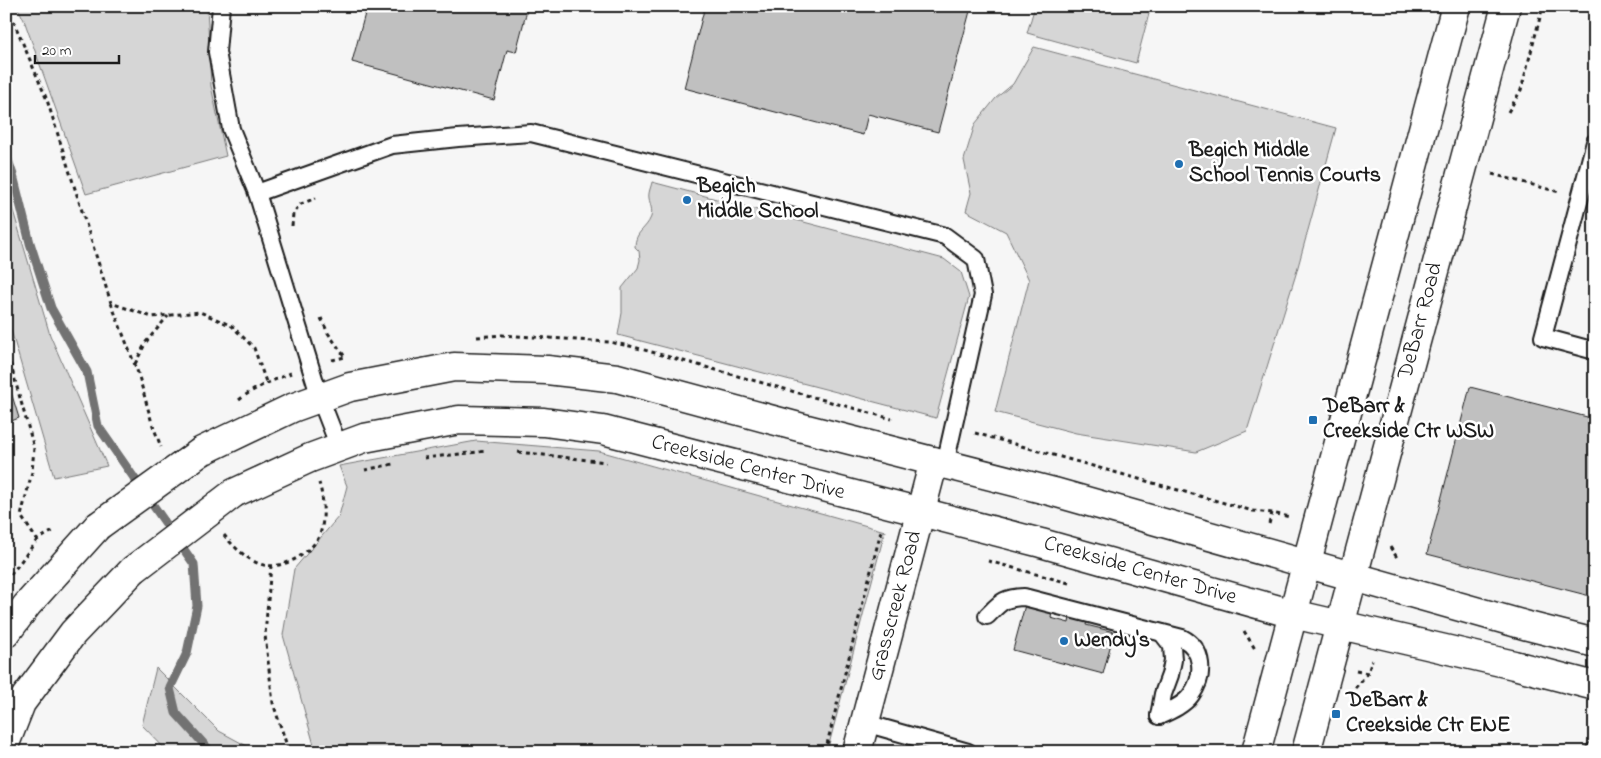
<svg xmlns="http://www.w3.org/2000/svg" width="1601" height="758" viewBox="0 0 1601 758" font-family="'Indie Flower',sans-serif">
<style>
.green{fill:#d6d6d6;stroke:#797979}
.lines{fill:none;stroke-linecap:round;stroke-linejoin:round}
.stream{stroke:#727272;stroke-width:9}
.building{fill:#c0c0c0;stroke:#1c1c1c}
.service-casing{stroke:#1c1c1c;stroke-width:20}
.minor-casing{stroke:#1c1c1c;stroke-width:31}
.secondary-casing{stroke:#1c1c1c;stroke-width:31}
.path{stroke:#1c1c1c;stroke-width:3;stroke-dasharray:4 4;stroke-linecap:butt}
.service{stroke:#fff;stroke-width:16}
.minor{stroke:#fff;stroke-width:28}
.secondary{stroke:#fff;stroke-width:28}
.minor-bridge-casing{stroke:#1c1c1c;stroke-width:31;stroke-linecap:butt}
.minor-bridge{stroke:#fff;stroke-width:28}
.poi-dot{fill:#1f6fb2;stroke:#fff;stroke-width:2}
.labels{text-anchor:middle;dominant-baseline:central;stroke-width:5;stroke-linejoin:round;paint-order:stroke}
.poi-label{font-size:22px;font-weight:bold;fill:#1c1c1c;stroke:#fff;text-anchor:start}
.street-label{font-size:22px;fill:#1c1c1c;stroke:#fff}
</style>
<rect width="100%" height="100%" fill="#f6f6f6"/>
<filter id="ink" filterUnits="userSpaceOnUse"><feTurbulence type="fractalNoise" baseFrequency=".02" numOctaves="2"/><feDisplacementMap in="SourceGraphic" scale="10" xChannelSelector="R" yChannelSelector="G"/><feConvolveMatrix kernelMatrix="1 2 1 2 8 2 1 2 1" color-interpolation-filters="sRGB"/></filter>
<g filter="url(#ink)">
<g class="green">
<path d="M17 6H207L211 86 226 156 86 194 24 20Z"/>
<path d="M1035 6H1151L1136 63 1027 33Z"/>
<path d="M1034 47 1336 128 1296 274 1247 431 1196 452 1076 433 995 412 1029 280 1006 232 966 211 971 193 964 160 975 124 996 98 1013 84Z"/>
<path d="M652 182 944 259 961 272 969 297 936 418 618 335 622 313V288L638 268 640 260 639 251 635 247C635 231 646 230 651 217 653 209 650 205 649 198 648 193 651 187 652 182Z"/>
<path d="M6 187 50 335 107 466 54 477 6 313Z"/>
<path d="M476 441 599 451 885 531 827 752H316L283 635 294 569 339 516 347 486 339 466Z"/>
<path d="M156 668 219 731 258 752H168L142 725Z"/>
</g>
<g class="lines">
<path class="stream" d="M6 154 13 175 30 243 51 308 87 372 98 426 194 564 197 606 187 653 170 688 176 713 211 752"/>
</g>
<g class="building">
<path d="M367 6H528L516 52 507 50 494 100 352 62Z"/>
<path d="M631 6H652L651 12Z"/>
<path d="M705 6H960V8L970 11 938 132 868 114 863 135 684 88Z"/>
<path d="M6 376 19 418 6 423Z"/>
<path d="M1470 387 1595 419 1594 597 1427 554Z"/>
<path d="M1025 605 1052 613 1051 618 1069 623 1070 617 1087 621 1086 625 1114 632 1103 674 1013 650Z"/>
</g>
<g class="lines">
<g class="service-casing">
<g id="service">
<path d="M221 6 217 52 231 129 257 193 320 398 339 447"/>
<path d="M1595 142 1543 337 1595 351"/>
<path d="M257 193 392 145 458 138 531 133 945 236 976 259 983 295 945 464"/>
<path d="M987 616C1001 602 1003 598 1024 597L1182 638C1204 649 1205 676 1191 695 1184 705 1170 711 1159 716"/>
<path d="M1159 716 1163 694 1170 675 1173 660 1172 646 1162 633"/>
<path d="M865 723 968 752"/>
<path d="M1594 752 1595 750"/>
</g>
</g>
<g class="minor-casing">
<g id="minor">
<path d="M202 451 292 408 350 387 454 367 547 370 617 378 799 427 1054 492 1528 626 1595 643"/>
<path d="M234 493 310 458 364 438 459 420 544 422 603 430 1041 543 1293 614 1514 665 1595 686"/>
<path d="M6 633 27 605 98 526"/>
<path d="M6 741 21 703 73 633 133 570"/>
<path d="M857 752 934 461"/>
</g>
</g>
<g class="secondary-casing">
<g id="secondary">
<path d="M1256 752 1456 6"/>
<path d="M1306 752 1506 6"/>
</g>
</g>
<g class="path">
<path d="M7 6 47 100 111 303 152 317 200 312 232 326 254 348 266 382"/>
<path d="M1508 112 1521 90 1543 6"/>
<path d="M1492 174 1559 192"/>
<path d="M292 226 293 213 301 204 316 198"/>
<path d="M111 303 138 373 152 423 161 447"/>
<path d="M321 318 328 333 345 357H347"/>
<path d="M477 337 502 335 609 342 630 346 892 419"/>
<path d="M6 348 34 448 32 472 21 516 37 540 53 531"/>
<path d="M332 360 345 357"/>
<path d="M135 364 146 342 168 316"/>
<path d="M239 400C255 387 272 381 291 373"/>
<path d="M975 433 1253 511 1272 513 1290 517"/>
<path d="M518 452 606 462"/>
<path d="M424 458 487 451"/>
<path d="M365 470 393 464"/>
<path d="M1269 524 1272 513"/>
<path d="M224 535C233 546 246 559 260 564 279 571 307 556 317 540 326 526 324 498 319 483"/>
<path d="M1390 547 1398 559"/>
<path d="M988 561 1069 583"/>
<path d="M271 565 265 635 273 703 289 752"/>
<path d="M6 581 37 540"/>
<path d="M1244 631 1255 649"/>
<path d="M1356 671 1368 673"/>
<path d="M1355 688 1368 673 1372 660"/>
<path d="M825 752 881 531"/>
</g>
<use href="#service" class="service"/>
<use href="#minor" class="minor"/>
<use href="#secondary" class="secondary"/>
<g class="minor-bridge-casing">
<g id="minor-bridge">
<path d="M98 526 202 451"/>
<path d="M133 570 234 493"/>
</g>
</g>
<use href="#minor-bridge" class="minor-bridge"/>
</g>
</g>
<g class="poi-dot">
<circle cx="1179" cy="164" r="5"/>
<circle cx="687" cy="200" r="5"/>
<rect x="1308" y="415" width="10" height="10" rx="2.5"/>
<circle cx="1064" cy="641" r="5"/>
<rect x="1331" y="709" width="10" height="10" rx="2.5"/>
</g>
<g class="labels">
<g class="poi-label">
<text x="1189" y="151">Begich Middle<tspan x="1189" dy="25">School Tennis Courts</tspan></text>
<text x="697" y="187">Begich<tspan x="697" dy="25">Middle School</tspan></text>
<text x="1323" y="407">DeBarr &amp;<tspan x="1323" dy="25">Creekside Ctr WSW</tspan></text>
<text x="1074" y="641">Wendy's</text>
<text x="1346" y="701">DeBarr &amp;<tspan x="1346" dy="25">Creekside Ctr ENE</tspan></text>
</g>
<g class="street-label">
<text transform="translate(1421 321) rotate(-75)">DeBarr Road</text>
<text transform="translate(748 468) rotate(15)">Creekside Center Drive</text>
<text transform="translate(1140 571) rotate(16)">Creekside Center Drive</text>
<text transform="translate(896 606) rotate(-75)">Grasscreek Road</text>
</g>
</g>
<rect width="1601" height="758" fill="none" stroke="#fff" stroke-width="25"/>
<rect x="12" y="12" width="1576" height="733" fill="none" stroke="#1c1c1c" stroke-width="2" filter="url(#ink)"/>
<path d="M35 55v8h84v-8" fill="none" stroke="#1c1c1c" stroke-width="2.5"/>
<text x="42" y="55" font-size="15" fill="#1c1c1c" stroke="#ffffff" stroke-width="4" paint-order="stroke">20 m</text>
</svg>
